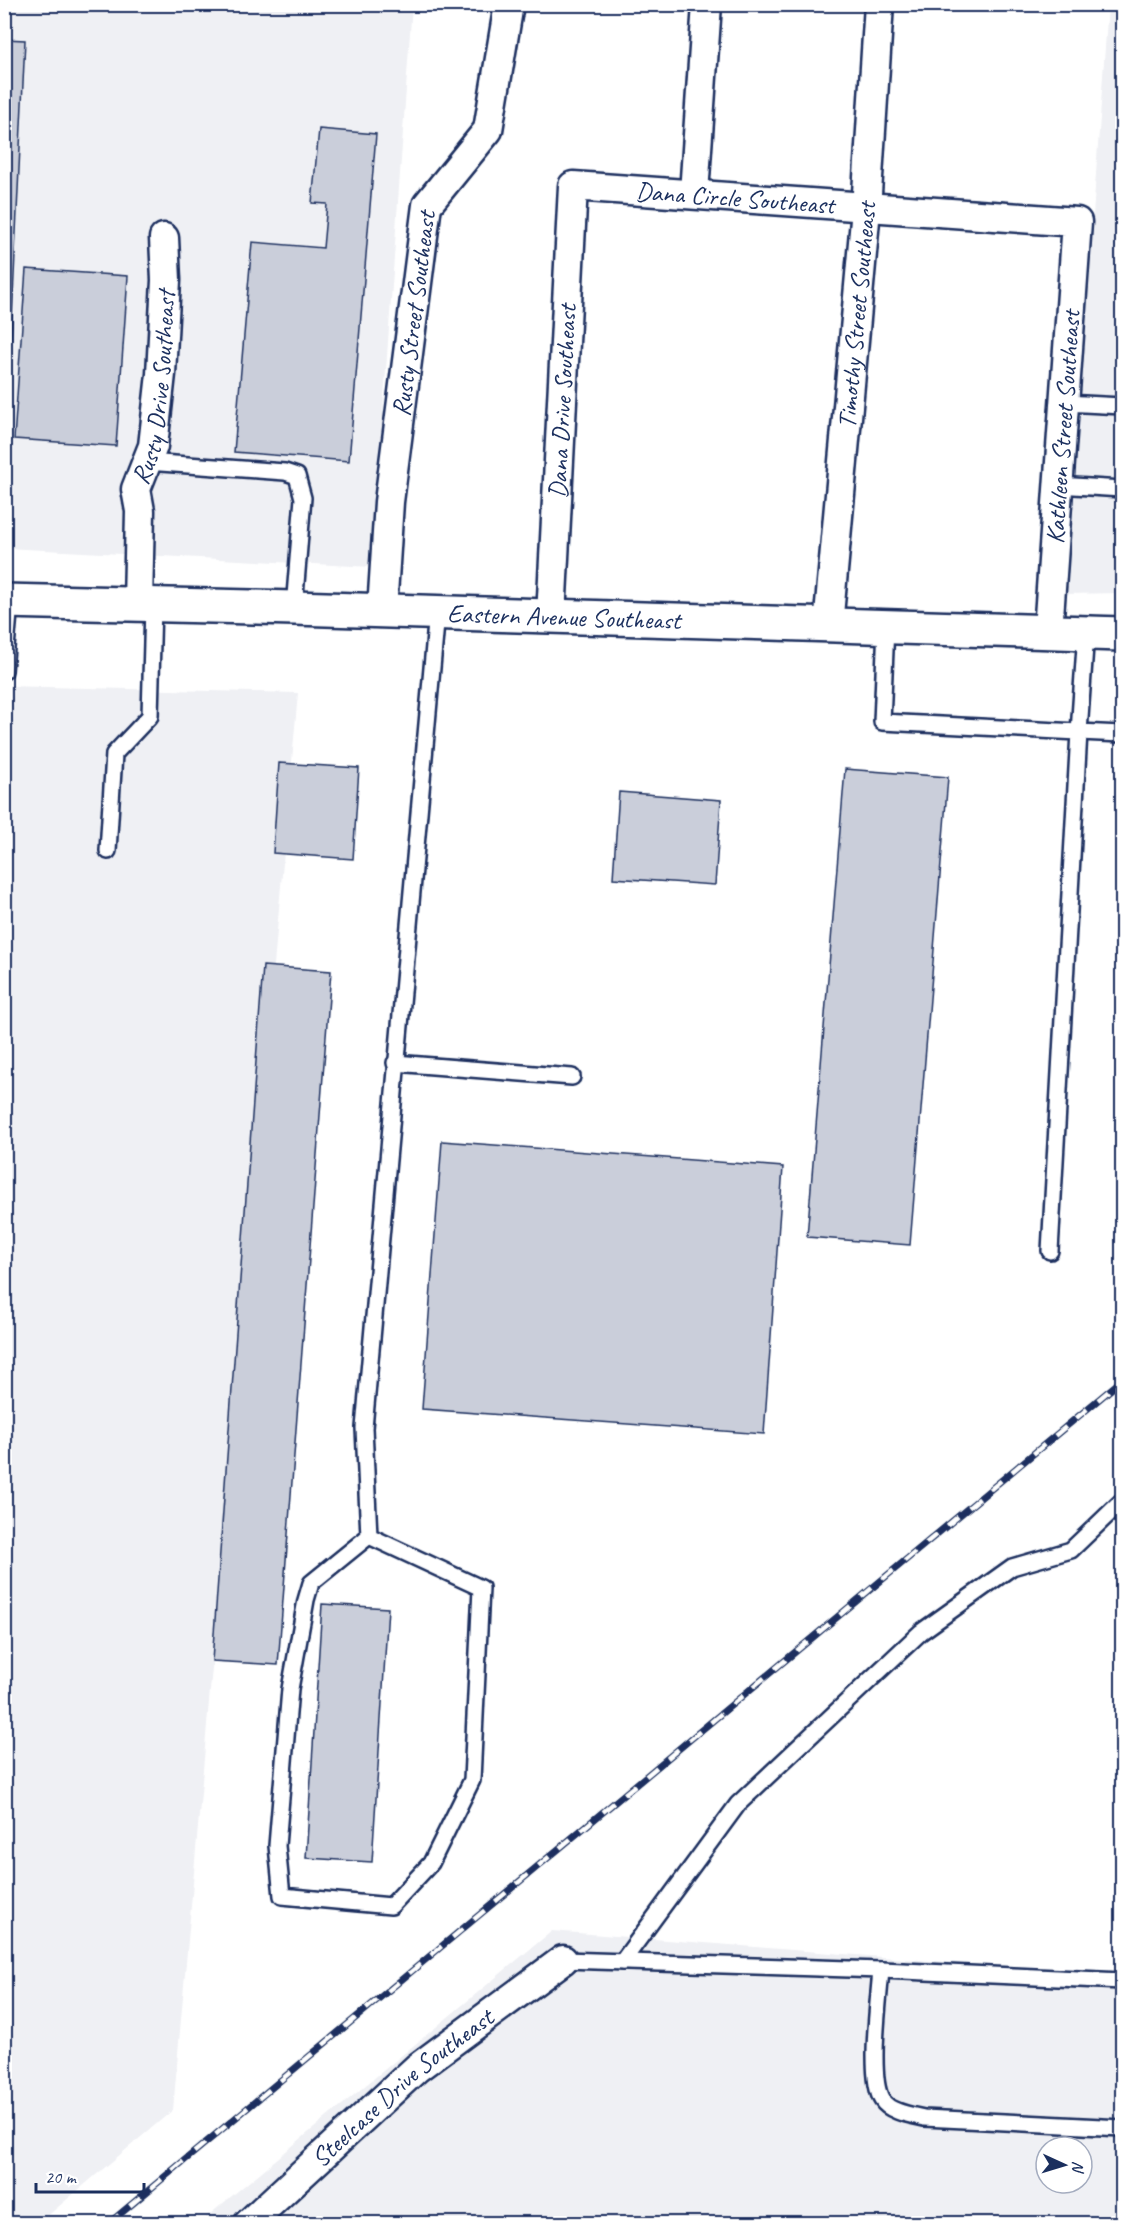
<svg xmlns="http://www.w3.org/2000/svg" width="1127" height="2228" viewBox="0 0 1127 2228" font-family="Caveat,sans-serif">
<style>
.built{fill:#eff0f4;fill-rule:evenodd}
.building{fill:#caceda;stroke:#1b2f5e;stroke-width:1.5}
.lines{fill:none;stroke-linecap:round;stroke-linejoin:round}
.service-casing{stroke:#1b2f5e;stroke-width:20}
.minor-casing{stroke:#1b2f5e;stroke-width:33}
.secondary-casing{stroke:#1b2f5e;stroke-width:38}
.service{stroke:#fff;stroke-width:15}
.minor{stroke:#fff;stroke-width:28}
.secondary{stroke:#fff;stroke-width:33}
.rail-casing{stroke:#1b2f5e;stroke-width:7}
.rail{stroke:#fff;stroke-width:4.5;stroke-dasharray:14;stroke-linecap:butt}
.labels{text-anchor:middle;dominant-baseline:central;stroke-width:4.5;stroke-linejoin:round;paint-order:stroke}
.street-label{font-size:26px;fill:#1b2f5e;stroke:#fff}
</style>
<rect width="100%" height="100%" fill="#fff"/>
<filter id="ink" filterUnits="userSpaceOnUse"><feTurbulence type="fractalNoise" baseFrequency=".0167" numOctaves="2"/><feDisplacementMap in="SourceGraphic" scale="12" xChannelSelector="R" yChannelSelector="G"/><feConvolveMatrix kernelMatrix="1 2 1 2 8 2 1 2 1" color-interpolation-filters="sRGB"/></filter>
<g filter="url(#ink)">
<g class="built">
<path d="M4 5H412L372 567 5 548Z"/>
<path d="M1108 5H1122V593L1066 594Z"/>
<path d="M5 686 298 693 173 2110 39 2223 5 2224Z"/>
<path d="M552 1931 1122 1976V2223L198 2224ZM1046 2147H1082V2183H1046Z"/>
</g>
<g class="building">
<path d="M4 39 25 40 11 340H4Z"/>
<path d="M319 129 376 134 349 461 234 452 252 242 323 248 327 204 312 203Z"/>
<path d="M26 269 128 276 116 446 14 439Z"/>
<path d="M279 763 359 768 353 859 273 853Z"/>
<path d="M845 769 948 777 910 1245 807 1237Z"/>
<path d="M619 792 721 800 715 885 613 878Z"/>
<path d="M263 966 331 971 278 1665 212 1661Z"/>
<path d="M442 1141 783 1167 764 1434 422 1409Z"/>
<path d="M322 1604 388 1608 372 1862 306 1858Z"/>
</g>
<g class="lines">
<g class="service-casing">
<g id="service">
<path d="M1065 403 1122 406"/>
<path d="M147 462 285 472 297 476 303 498 294 608"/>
<path d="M1058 485 1122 489"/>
<path d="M886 626 882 722 1079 732 1050 1251"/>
<path d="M1086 632 1079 732 1122 734"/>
<path d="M4 671 10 602"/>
<path d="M108 851 114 754 150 716 153 605"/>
<path d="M395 1063 572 1077"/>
<path d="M369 1536 481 1588 472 1780 431 1863 391 1906 282 1896 277 1846 290 1689 306 1600 311 1583 369 1536 364 1428 437 612"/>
<path d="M563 1960 881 1970 1122 1981"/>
<path d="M622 1962 738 1804 921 1632 1012 1567 1071 1550 1122 1501"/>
<path d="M881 1970C879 1998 868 2078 882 2100 889 2112 911 2115 924 2118L1122 2128"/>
</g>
</g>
<g class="minor-casing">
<g id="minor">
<path d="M694 193 707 4"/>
<path id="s1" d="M138 604 140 511 136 489 153 446 161 374 166 280 164 238"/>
<path id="s2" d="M382 610 389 502 427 205 488 130 509 4"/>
<path id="s3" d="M551 617 573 186 1077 222 1048 631"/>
<path id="s4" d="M828 626 866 209 879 4"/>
<path id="s5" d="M248 2224 417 2068 563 1960"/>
</g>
</g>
<g class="secondary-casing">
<g id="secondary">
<path id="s6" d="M4 601 294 608 1122 634"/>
</g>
</g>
<use href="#service" class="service"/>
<use href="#minor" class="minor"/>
<use href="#secondary" class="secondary"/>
<g class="rail-casing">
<path id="rail" d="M108 2224 1122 1380"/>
</g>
<use href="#rail" class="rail"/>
</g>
</g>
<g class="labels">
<g class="street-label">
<text stroke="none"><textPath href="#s3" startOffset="594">Dana Circle Southeast</textPath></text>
<text stroke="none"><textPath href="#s2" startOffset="298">Rusty Street Southeast</textPath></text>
<text stroke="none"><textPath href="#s4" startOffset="312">Timothy Street Southeast</textPath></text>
<text stroke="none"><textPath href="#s1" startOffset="220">Rusty Drive Southeast</textPath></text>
<text stroke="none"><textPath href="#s3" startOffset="216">Dana Drive Southeast</textPath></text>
<text transform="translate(1063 427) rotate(-86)">Kathleen Street Southeast</text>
<text stroke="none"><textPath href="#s6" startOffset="560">Eastern Avenue Southeast</textPath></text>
<text stroke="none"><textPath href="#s5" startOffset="206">Steelcase Drive Southeast</textPath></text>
</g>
</g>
<rect width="1127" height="2228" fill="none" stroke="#fff" stroke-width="24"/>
<rect x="12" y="12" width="1103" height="2204" fill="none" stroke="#1b2f5e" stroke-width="2" filter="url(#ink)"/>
<g transform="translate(1064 2165) rotate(94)"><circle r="28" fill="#ffffff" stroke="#a4acbf" stroke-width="1.5"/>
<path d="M0-4.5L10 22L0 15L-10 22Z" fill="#1b2f5e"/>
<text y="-9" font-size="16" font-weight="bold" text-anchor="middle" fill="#1b2f5e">N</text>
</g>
<path d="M36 2183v9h108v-9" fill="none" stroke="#1b2f5e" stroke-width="3"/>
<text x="45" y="2183" font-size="18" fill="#1b2f5e" stroke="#ffffff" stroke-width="4.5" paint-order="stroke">20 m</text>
</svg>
